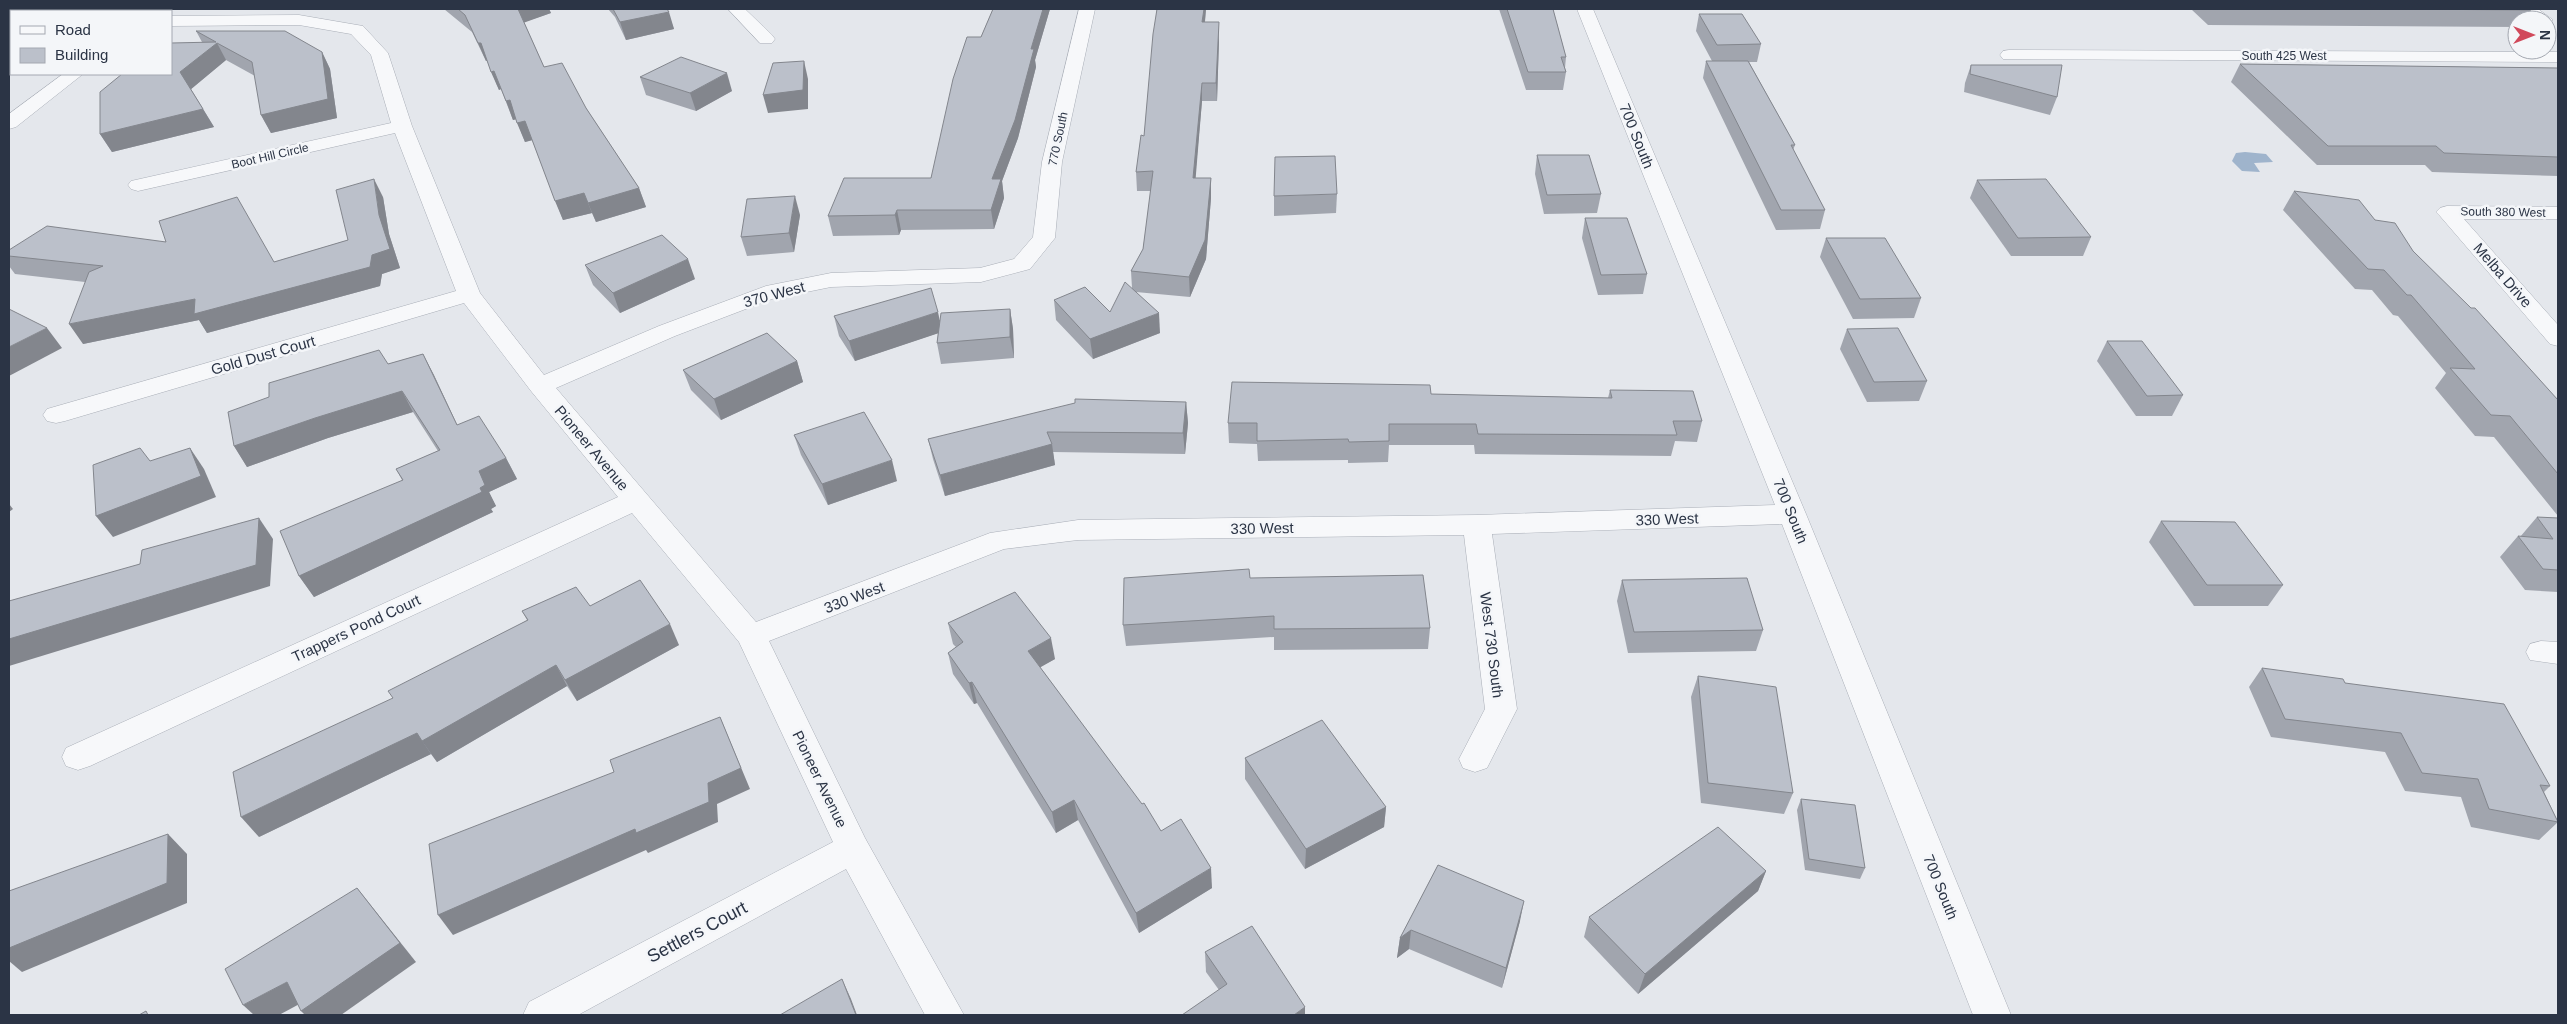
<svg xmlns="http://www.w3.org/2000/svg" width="2567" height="1024" viewBox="0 0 2567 1024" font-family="Arial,sans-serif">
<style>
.water{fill:#9fb4cc}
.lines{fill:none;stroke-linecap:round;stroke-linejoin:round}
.minor-casing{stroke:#a9aeb7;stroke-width:1}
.minor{fill:#f7f8fa;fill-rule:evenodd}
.wall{fill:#a1a5ae}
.shaded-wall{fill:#83868d}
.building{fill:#bbc0ca;stroke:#83868d}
.labels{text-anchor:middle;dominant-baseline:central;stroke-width:5;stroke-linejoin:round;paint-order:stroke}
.far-street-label{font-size:12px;fill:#2b3445;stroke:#f4f6f9}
.street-label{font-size:15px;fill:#2b3445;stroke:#f4f6f9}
.near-street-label{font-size:18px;fill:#2b3445;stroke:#f4f6f9}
</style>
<rect width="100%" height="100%" fill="#e4e7ec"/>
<path class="water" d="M2245 152 2266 154 2273 162 2254 163 2260 172 2242 171 2232 161 2236 153Z"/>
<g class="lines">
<g class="minor-casing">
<g id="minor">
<path d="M728 9H745L772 35 775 39 772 43H760Z"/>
<path d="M1079 9H1095L1062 162 1055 238 1030 269 981 282 831 287 772 299 675 336 556 388 756 622 990 533 1078 520 1477 515 1775 505 1577 9H1593L1806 514 2011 1015H1973L1782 524 1492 534 1517 709 1487 768 1475 772 1463 768 1459 759 1485 709 1464 535 1078 540 1004 549 769 641 865 838 964 1015H925L846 869 578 1015H523L529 1002 833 842 739 642 632 513 90 766 78 770 66 766 62 757 66 748 618 497 531 391 464 303 65 421 56 423 47 421 43 415 47 409 456 291 395 133 138 191 131 189 128 185 131 181 391 123 371 55 351 34 299 25 171 26V16L299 15 363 26 388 53 412 126 480 293 544 375 659 326 766 286 831 273 980 268 1014 259 1033 237 1042 162Z"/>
<path d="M2519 9H2538L2553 20 2547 24V20H2532Z"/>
<path d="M2009 50 2558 52V62L2003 59 2000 55 2003 51Z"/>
<path d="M63 74H83L16 127 9 129V114Z"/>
<path d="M2447 206 2558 207V219H2464L2558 325V346L2550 344 2440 216 2436 212 2440 208Z"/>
<path d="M2541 641 2558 642V664L2530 660 2526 652 2530 644Z"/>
</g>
</g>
<use href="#minor" class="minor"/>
</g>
<g class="wall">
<path d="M444 9H549L551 13 524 22 544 67 586 108 639 188 646 207 596 222 592 213 563 220 532 140 525 142 516 119 513 120 501 89 499 90 487 61H486L472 32Z"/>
<path d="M608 9H667L674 29 626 40 615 17Z"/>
<path d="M993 9H1050L1035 60 1036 67 1018 138 1002 181 1004 198 994 229 901 230 899 235 833 236 828 216 931 178 981 37Z"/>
<path d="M1157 9H1206L1205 22 1219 40 1217 101H1202L1195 178H1211V198L1206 259 1190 297 1136 292 1160 333 1093 359 1056 320 1054 300 1110 312 1132 288 1131 271 1143 249 1151 191H1137L1136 172 1144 136Z"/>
<path d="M1499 9H1553L1566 57 1565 68 1566 72 1563 90H1526Z"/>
<path d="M2191 9H2530L2531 10 2525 20H2517V27L2208 25Z"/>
<path d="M1699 14 1761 44 1757 62H1749L1795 145 1793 150 1825 210 1820 229 1776 230 1703 78 1706 61H1712L1696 31Z"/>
<path d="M196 31 322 52 330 69 337 118 271 133 261 115 255 76 226 60 191 89 214 127 112 152 100 134 202 42Z"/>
<path d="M2240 64 2558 68V176L2432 172 2425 165H2317L2231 82Z"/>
<path d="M1971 65 2057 97 2050 115 1964 92 1965 83Z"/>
<path d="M640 77 732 91 696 111 646 95Z"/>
<path d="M1537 155 1601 194 1597 213 1544 214 1535 174Z"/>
<path d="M1977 180 2091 237 2083 256H2011L1970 198Z"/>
<path d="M2294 191 2375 220 2413 251 2558 400V516L2494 437 2475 436 2435 388 2446 373 2398 316 2393 315 2372 290 2355 289 2283 210Z"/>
<path d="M1337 194 1336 213 1274 216V196Z"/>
<path d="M383 197 389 234 400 268 382 274 380 286 207 333 199 320 83 344 85 282 15 274 9 266V250L274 262 348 240Z"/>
<path d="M800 215 794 252 747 256 741 237Z"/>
<path d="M1585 218 1647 274 1643 294 1598 295 1582 238Z"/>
<path d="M1826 238 1921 298 1914 318 1853 319 1820 257Z"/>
<path d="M585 265 695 279 620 313 593 285Z"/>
<path d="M1010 309 1013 329 1014 358 941 364 937 343 938 333 855 361 839 336 834 316 940 320Z"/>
<path d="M1847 329 1927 381 1919 401 1867 402 1840 349Z"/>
<path d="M2107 341 2183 395 2172 416H2136L2097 361Z"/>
<path d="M423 354 457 425 506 458 517 479 489 492 496 506 491 509 493 512 314 597 299 576 402 480 396 469 438 451 413 412 328 438 247 467 234 446 388 364Z"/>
<path d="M797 361 803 382 721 420 691 390 683 370Z"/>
<path d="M1610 390 1702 421 1697 442 1675 441 1671 456 1475 454 1474 445H1389L1388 462 1348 463V460L1258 461 1257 444 1229 443 1228 423 1431 394 1608 398Z"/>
<path d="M1186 402 1188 423 1185 454 1053 452 1055 465 945 496 933 459 928 439Z"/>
<path d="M794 435 897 481 828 505 801 455Z"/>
<path d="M2537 517 2558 518V592L2525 590 2500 557 2518 536 2520 537Z"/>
<path d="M2161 521 2283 585 2268 606H2194L2149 542Z"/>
<path d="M1250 578 1430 628 1428 649 1274 650V637L1126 646 1123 625Z"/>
<path d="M1622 580 1763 630 1756 651 1628 653 1617 601Z"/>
<path d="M590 606 679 645 577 701 567 686 437 762 431 754 259 837 393 698 527 620 522 611Z"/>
<path d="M948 623 1055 659 1040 667 1161 831 1212 888 1139 933 1078 820 1056 833 977 703 974 704 953 674 948 653 956 647 953 644Z"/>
<path d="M2262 668 2345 683 2550 786 2544 792 2558 822 2539 840 2471 827 2461 797 2405 791 2385 752 2271 737 2249 687Z"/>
<path d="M1698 676 1793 793 1784 814 1701 803 1691 697Z"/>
<path d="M1245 758 1386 807 1384 827 1305 869 1245 779Z"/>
<path d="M1801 799 1865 868 1860 879 1805 870 1797 810Z"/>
<path d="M1438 865 1520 921 1502 988 1409 949 1397 958 1400 938Z"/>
<path d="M1766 871 1758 891 1638 994 1584 937 1589 917Z"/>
<path d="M1205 952 1305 1007 1219 990 1206 972Z"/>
</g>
<g class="shaded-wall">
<path d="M517 9H549L551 13 523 23Z"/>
<path d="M1043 9H1050L1035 60 1036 67 1018 138 1002 181 1004 198 994 229 991 210 992 179Z"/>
<path d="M1204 9H1206L1203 40 1202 22Z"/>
<path d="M669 12 674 29 626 40 620 22Z"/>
<path d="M1219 22V40L1217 101 1216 83Z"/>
<path d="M217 43 226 60 190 90 180 72Z"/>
<path d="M478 43H481L488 60 486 61Z"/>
<path d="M322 52 330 69 337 118 271 133 261 115Z"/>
<path d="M804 61 808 79V109L768 113 763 95Z"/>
<path d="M494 71 501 89 499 90 491 72Z"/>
<path d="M727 73 732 91 696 111 690 93Z"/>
<path d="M1202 83V101L1194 198 1193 178Z"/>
<path d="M510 100 517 119 513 120 506 101Z"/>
<path d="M203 109 214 127 112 152 100 134Z"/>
<path d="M525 121 533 140 525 142 517 123Z"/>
<path d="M1211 178V198L1206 259 1190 297 1189 277Z"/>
<path d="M374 179 383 197 389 234 400 268 382 274 380 286 207 333 199 320 83 344 69 324 195 299 370 267 379 215Z"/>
<path d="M639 188 646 207 596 222 588 203Z"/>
<path d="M584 193 592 213 563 220 555 201Z"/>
<path d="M795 196 800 215 794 252 789 233Z"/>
<path d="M897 210 901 230 899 235 895 215Z"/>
<path d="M688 259 695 279 620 313 613 293Z"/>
<path d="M1010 309 1013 329 1014 358 1010 337Z"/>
<path d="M938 312 942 332 855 361 849 341Z"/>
<path d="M1159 313 1160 333 1093 359 1090 339Z"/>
<path d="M47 328 62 348 9 376V347Z"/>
<path d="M423 354 434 375 467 446 457 425Z"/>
<path d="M797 361 803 382 721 420 714 399Z"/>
<path d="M402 391 413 412 328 438 247 467 234 446 315 418Z"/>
<path d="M1186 402 1188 423 1185 454 1183 433Z"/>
<path d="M1052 444 1055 465 945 496 940 475Z"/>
<path d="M190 448 204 469 216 497 113 537 96 516Z"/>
<path d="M506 458 517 479 489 492 496 506 491 509 493 512 314 597 299 576 480 488 479 471Z"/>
<path d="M892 460 897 481 828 505 822 484Z"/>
<path d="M9 504 13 509 9 512Z"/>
<path d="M259 518 273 539 270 586 9 666V639Z"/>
<path d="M670 624 679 645 577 701 565 680Z"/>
<path d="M1051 638 1055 659 1032 672 1028 651Z"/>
<path d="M556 665 567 686 437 762 422 741Z"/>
<path d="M972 682 977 703 974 704 969 683Z"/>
<path d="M720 717 750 789 717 804 718 822 648 853 646 850 453 935 438 915 708 783Z"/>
<path d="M417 733 431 754 259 837 241 817Z"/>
<path d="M1074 800 1078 820 1056 833 1052 812Z"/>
<path d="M1386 807 1384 827 1305 869 1306 849Z"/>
<path d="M168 834 187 854V903L22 972 9 961V948Z"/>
<path d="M1211 868 1212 888 1139 933 1136 913Z"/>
<path d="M1766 871 1758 891 1638 994 1645 974Z"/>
<path d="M357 888 416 962 341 1015H305L301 1011Z"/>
<path d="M1524 901 1520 921 1502 988 1506 968Z"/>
<path d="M1411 930 1409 949 1397 958 1400 938Z"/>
<path d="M842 979 851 999 857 1015H856Z"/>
<path d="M287 982 305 1001 279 1015H254L243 1005Z"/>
<path d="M1305 1007V1015H1294Z"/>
</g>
<g class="building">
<path d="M458 9H518L544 67 562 63 586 108 639 188 588 203 584 193 555 201 525 121 517 123 510 100 506 101 494 71 491 72 481 43H478L465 15Z"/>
<path d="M613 9H667L669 12 620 22Z"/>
<path d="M993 9H1043L1031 49H1034L1015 120 992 179H1001L991 210H897L895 215 828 216 844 178H931L953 79 967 37H981Z"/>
<path d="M1157 9H1204L1202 22H1219L1216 83H1202L1193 178H1211L1205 240 1189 277 1131 271 1143 249 1153 171 1136 172 1141 135 1144 136 1153 34Z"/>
<path d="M1507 9H1553L1566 57H1561L1566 72H1528Z"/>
<path d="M2395 9H2530L2531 10Z"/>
<path d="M1699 14H1742L1761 44 1717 45Z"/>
<path d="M196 31H285L322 52 328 99 261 115 252 62 217 43 180 72 203 109 100 134V92L122 74H171V43L216 42Z"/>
<path d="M681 57 727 73 690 93 640 77Z"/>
<path d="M804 61 803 90 763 95 773 63Z"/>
<path d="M1706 61H1748L1795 145H1791L1825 210H1781Z"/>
<path d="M2240 64 2558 68V157L2444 153 2436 146H2328Z"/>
<path d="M1971 65H2062L2057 97 1970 74Z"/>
<path d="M1537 155H1589L1601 194 1547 195Z"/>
<path d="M1335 156 1337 194 1274 196 1275 157Z"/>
<path d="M374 179 379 215 390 249 372 255 370 267 194 314 195 299 69 324 89 272 103 266 9 256V250L47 226 166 242 159 221 237 197 274 262 348 240 336 190Z"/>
<path d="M2046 179 2091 237 2018 238 1977 180Z"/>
<path d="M2294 191 2359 200 2375 220 2395 223 2413 251 2471 308H2475L2558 400V474L2510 416 2491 415 2450 368 2475 369 2411 295H2407L2384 270 2368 269Z"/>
<path d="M795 196 789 233 741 237 747 199Z"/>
<path d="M1585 218H1627L1647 274 1601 275Z"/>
<path d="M662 235 688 259 613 293 585 265Z"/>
<path d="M1826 238H1885L1921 298 1860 299Z"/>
<path d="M1125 282 1159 313 1090 339 1054 300 1085 287 1110 312Z"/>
<path d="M931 288 938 312 849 341 834 316Z"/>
<path d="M9 309 47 328 9 347Z"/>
<path d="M1010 309V337L937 343 941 313Z"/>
<path d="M1898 328 1927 381 1874 382 1847 329Z"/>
<path d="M767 333 797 361 714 399 683 370Z"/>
<path d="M2107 341H2142L2183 395 2147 396Z"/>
<path d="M379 350 388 364 423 354 457 425 479 416 506 458 479 471 485 485 480 488 482 492 299 576 280 531 403 480 396 469 440 450 402 391 315 418 234 446 228 412 269 397V383Z"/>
<path d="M1232 382 1430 385 1431 394 1612 398 1610 390 1693 391 1702 421H1673L1677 435 1478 434 1476 424H1389V441L1349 442 1348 439 1257 441V423H1228Z"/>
<path d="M1075 399 1186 402 1183 433 1047 432 1052 444 940 475 928 439 1075 403Z"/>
<path d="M864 412 892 460 822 484 794 435Z"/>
<path d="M140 448 150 461 190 448 201 476 96 516 93 465Z"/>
<path d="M2537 517 2558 518V570L2543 569 2518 536 2553 539Z"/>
<path d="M259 518 256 565 9 639V601L140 564 142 550Z"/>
<path d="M2161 521 2235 522 2283 585H2207Z"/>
<path d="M1249 569 1250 578 1423 575 1430 628 1274 629V616L1123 625 1124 578Z"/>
<path d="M1747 578 1763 630 1634 632 1622 580Z"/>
<path d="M640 580 670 624 565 680 556 665 422 741 417 733 241 817 233 772 393 698 388 691 528 620 522 611 576 587 590 606Z"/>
<path d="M1015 592 1051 638 1028 651 1142 804 1144 803 1161 831 1181 819 1211 868 1136 913 1074 800 1052 812 972 682 969 683 948 653 963 642 948 623Z"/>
<path d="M2262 668 2343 679 2345 683 2504 704 2550 786 2540 785 2558 822 2489 809 2478 779 2422 773 2401 733 2285 719Z"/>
<path d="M1698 676 1776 687 1793 793 1708 783Z"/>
<path d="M720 717 741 768 708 783 709 802 636 833 635 829 438 915 429 844 614 772 610 760Z"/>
<path d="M1322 720 1386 807 1306 849 1245 758Z"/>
<path d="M1801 799 1855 805 1865 868 1809 859Z"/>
<path d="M1718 827 1766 871 1645 974 1589 917Z"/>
<path d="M168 834 167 883 9 948V891Z"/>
<path d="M1438 865 1524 901 1506 968 1411 930 1400 938Z"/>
<path d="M357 888 400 943 301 1011 287 982 243 1005 225 969Z"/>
<path d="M1252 926 1305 1007 1294 1015H1182L1227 984 1205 952Z"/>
<path d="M842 979 856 1015H780Z"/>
<path d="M146 1011 148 1015H139Z"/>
</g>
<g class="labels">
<g class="far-street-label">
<text x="2284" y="56">South 425 West</text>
<text transform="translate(1058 139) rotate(-78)">770 South</text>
<text transform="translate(270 156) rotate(-13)">Boot Hill Circle</text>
<text transform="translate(2503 212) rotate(1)">South 380 West</text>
</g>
<g class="street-label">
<text transform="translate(1637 136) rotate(68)">700 South</text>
<text transform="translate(2503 275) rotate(49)">Melba Drive</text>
<text transform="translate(774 294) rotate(-15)">370 West</text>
<text transform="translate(263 355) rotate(-16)">Gold Dust Court</text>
<text transform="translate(592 448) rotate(50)">Pioneer Avenue</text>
<text transform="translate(1791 511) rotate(68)">700 South</text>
<text transform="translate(1667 519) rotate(-2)">330 West</text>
<text transform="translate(1262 528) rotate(-1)">330 West</text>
<text transform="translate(854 597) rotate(-21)">330 West</text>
<text transform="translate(356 628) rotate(-25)">Trappers Pond Court</text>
<text transform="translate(1492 645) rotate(83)">West 730 South</text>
<text transform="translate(820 779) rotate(64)">Pioneer Avenue</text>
<text transform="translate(1941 887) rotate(68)">700 South</text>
</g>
<g class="near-street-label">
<text transform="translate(697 932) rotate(-28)">Settlers Court</text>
</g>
</g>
<rect width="2567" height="1024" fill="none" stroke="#2b3445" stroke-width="20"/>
<rect x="10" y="10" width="162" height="65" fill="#f4f6f9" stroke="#a4a8b1"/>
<rect x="20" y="26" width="25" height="8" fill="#f7f8fa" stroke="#a4a8b1"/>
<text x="55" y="35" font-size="15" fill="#2b3445">Road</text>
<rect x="20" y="48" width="25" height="15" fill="#bbc0ca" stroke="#a4a8b1"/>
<text x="55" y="60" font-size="15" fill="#2b3445">Building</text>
<g transform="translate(2532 35) rotate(90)"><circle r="24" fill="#f4f6f9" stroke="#a4a8b1"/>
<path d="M0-4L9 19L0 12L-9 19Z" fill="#d1495b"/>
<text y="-8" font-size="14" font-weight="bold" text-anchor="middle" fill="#2b3445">N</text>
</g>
</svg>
